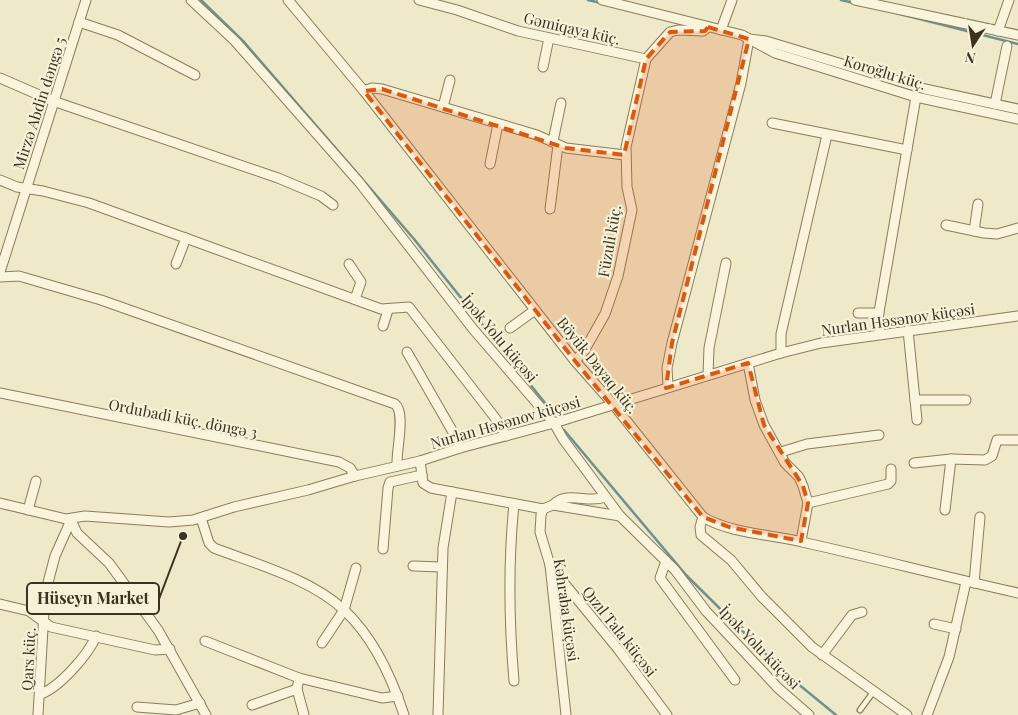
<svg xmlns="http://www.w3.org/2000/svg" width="1018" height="715" viewBox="0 0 1018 715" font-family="'Playfair Display',serif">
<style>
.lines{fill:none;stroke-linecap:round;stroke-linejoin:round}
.stream{stroke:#6f918e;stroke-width:2.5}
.lane-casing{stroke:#8a7c5d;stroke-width:7}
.street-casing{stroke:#8a7c5d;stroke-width:11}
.lane{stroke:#f9f5dc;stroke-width:4.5}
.street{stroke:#f9f5dc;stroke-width:9}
.marked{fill:#df570d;fill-opacity:0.2;stroke:#df570d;stroke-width:4;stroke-dasharray:10 6;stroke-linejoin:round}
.labels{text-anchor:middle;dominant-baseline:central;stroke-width:4.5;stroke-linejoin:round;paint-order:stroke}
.street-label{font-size:15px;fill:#3b3220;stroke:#f5f2d8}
.leader{fill:none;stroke:#3b3220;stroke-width:2}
.callout-dot{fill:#3b3220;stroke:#f5f2d8;stroke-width:2}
.callout{fill:#f5f2d8;stroke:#3b3220;stroke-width:2}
.callout-label{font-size:16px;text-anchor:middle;font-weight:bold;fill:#3b3220}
</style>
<rect width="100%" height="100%" fill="#eee9c8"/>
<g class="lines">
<g class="stream">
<path d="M201 0 244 42 414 239 553 413"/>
<path d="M588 0 601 3"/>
<path d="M841 0 854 3"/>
<path d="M896 13 1018 44"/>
<path d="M815 60 911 91 1018 114"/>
<path d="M564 430 686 575 786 674 836 715"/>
</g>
<g class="lane-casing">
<path id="lane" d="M860 710 874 691"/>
</g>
<g class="street-casing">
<g id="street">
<path d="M191 0 235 41 359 182 473 329 554 423 563 439 620 516 675 570 706 611 778 688 809 715"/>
<path d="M288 0 364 91 575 361 613 404 703 517C732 534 770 534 802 542 874 558 946 577 1018 593"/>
<path d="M419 0 457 10 518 31 646 59"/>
<path d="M602 0 742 35 775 53 916 97 1018 119"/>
<path d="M855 0 1018 35"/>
<path d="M79 22 118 35 195 75"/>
<path d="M721 30 732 0"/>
<path d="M998 31 1009 0"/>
<path d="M543 67 549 38"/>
<path d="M0 78 53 101 278 178 321 196 333 205"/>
<path d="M364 91 372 88 382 89 537 135 566 148 625 155"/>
<path d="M995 104 1007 46"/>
<path d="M443 107 450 80"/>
<path d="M772 123 907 150"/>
<path d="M553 141 561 103"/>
<path d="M490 164 498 124"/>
<path d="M0 180 17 187 43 191 89 203 381 309 409 307 496 419 506 436"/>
<path d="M550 209 558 145"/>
<path d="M946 225 984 233 997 234 1018 228"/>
<path d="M974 231 978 204"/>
<path d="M176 264 186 238"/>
<path d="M349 264 361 282 355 299"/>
<path d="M0 272 86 0"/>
<path d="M0 277 19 276 101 300 395 404C406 413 396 450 397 466"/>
<path d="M858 313H879"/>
<path d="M383 326 388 310"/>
<path d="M510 328 535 310"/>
<path d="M908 330 917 420"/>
<path d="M880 333 878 318 916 97"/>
<path d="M407 352 454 434 460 448"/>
<path d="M781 353V334L827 135"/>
<path d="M575 361 584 351 605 314 618 276 632 210 627 187 626 147 646 59 670 32 678 30 703 31 708 27"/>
<path d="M748 363 755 400 764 425 785 463 799 477 803 486 808 503 801 541"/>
<path d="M708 375 709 348 726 263"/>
<path d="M668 387 667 368 672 343 741 83 749 39 766 41 925 89 1018 109"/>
<path d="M0 393 339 462 350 468 355 476"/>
<path d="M915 400H966"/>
<path d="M781 452 807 444 879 435"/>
<path d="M420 461 423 483 431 488 543 509 553 505 620 516"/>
<path d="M914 463 951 459 985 460 992 456 997 440H1018"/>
<path d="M0 503 66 519 85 516 169 522 193 520 234 507 308 490 355 476 420 461 460 448 554 423 781 353 821 343 1018 316"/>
<path d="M808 503 888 484 891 481V469"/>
<path d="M514 504C508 563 509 622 514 681"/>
<path d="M553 505C567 490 588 504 605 497"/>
<path d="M543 509 541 515 540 532 550 565 566 715"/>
<path d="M28 510 36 481"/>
<path d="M945 510 951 459"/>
<path d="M703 517 700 527 701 535 731 560 762 597 812 647 907 715"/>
<path d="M201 518 209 543 214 548C256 564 311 579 344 610 373 637 392 678 404 715"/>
<path d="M71 520 77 533 109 563 158 630 206 715"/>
<path d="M383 549 388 488 390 482 422 475"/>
<path d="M666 561 660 578 735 680"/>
<path d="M413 566 442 567"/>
<path d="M550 566 618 649 667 715"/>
<path d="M974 583 980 517"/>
<path d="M0 604 29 611 51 627 60 629 155 650 170 649"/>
<path d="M934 624 956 629"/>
<path d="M205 641 299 678"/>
<path d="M322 643 344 610 356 568"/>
<path d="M822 655 852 615 862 612"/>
<path d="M40 694C58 689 89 654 96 636"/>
<path d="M252 705 297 689"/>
<path d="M137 707 176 710 200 703"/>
<path d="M38 715 45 594 55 556 71 520"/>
<path d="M304 715 297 689 299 678 382 698 398 696"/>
<path d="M438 715 443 548 452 492"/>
<path d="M927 715 949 657 966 582"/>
</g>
</g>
<use href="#lane" class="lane"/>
<use href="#street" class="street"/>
</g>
<path class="marked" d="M708 27 749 39 672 343 666 388 748 363 764 425 803 486 808 503 801 541 729 527 703 517 575 361 364 91 382 89 566 148 624 155 646 59 670 32 705 31Z"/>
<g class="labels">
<g class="street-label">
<text transform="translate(572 28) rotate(13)">Gəmiqaya küç.</text>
<text transform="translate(885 72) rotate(17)">Koroğlu küç.</text>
<text transform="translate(39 103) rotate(-72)">Mirzə Abdin dəngə 5</text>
<text transform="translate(609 241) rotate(-80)">Füzuli küç.</text>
<text transform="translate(898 319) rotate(-8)">Nurlan Həsənov küçəsi</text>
<text transform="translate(500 338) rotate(50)">İpək Yolu küçəsi</text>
<text transform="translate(598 365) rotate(51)">Böyük Dayaq küç.</text>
<text transform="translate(183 418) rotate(11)">Ordubadi küç. döngə 3</text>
<text transform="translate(505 422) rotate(-16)">Nurlan Həsənov küçəsi</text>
<text transform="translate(567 610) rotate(82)">Kəhraba küçəsi</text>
<text transform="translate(620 631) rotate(52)">Qızıl Tala küçəsi</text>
<text transform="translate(760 647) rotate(46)">İpək Yolu küçəsi</text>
<text transform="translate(28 659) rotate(-87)">Qars küç.</text>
</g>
</g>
<path class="leader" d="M183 536L159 599"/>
<circle class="callout-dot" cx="183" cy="536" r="5"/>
<rect class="callout" x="27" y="583" width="132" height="31" rx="5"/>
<g class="callout-label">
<text x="93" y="604">Hüseyn Market</text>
</g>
<g transform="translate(973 45) rotate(192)" stroke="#f5f2d8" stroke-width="4" paint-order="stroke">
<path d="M0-4L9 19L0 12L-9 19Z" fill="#3b3220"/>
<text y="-8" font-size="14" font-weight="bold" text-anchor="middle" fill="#3b3220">N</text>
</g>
</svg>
